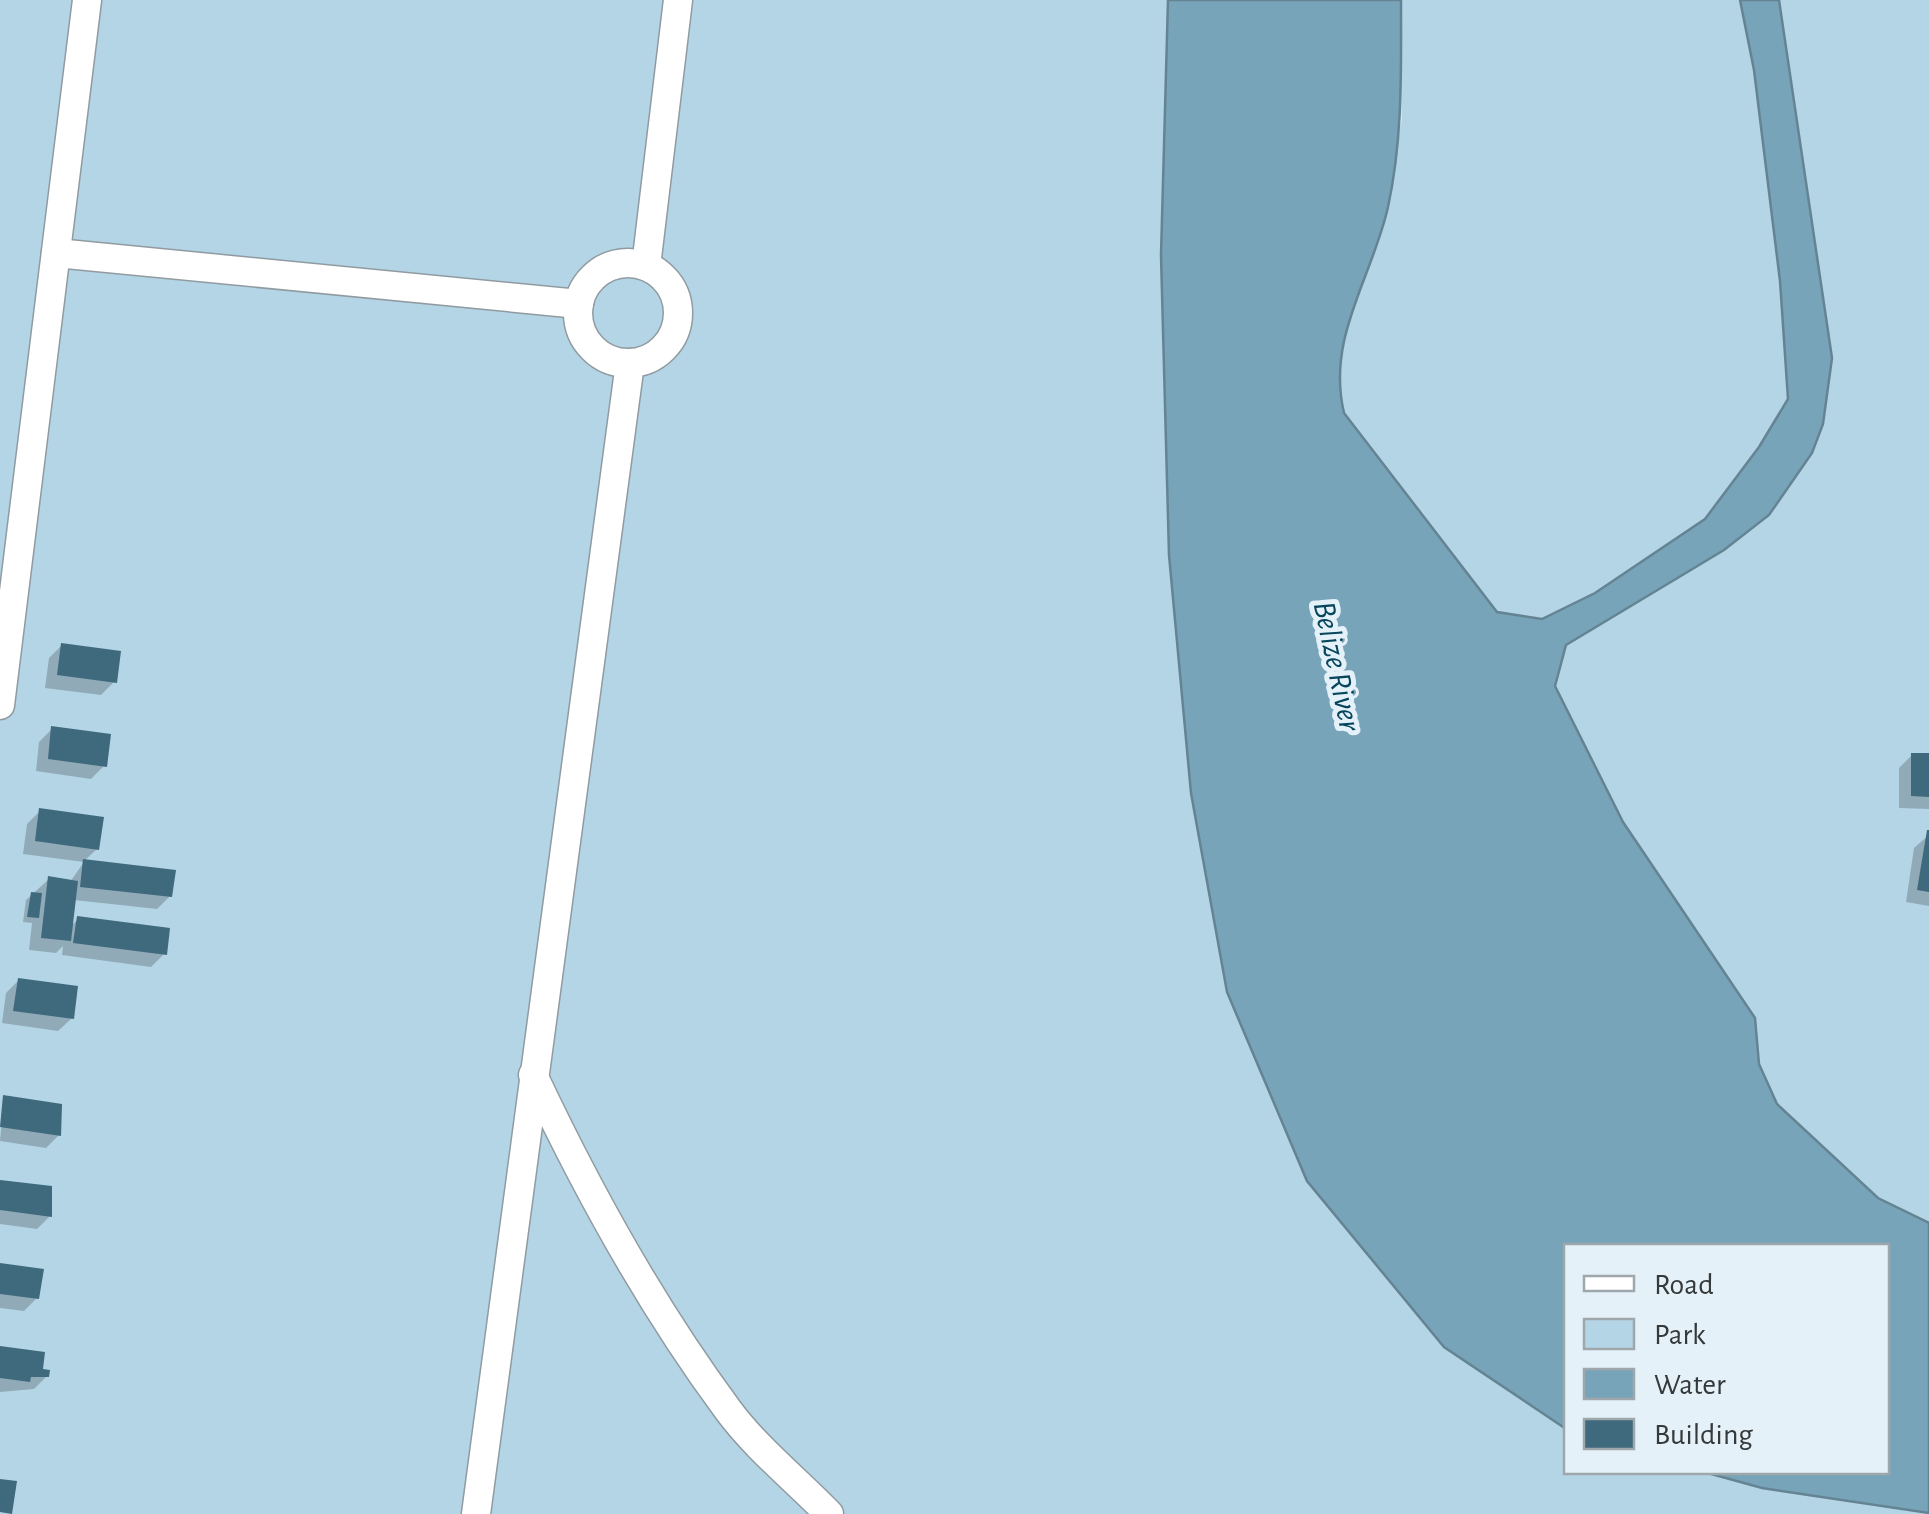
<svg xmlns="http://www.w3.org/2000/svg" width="1929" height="1514" viewBox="0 0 1929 1514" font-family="'Alegreya Sans',sans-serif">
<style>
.green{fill:#b4d5e6}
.water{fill:#78a4b9;stroke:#648493;stroke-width:2.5}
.shadow{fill:#0003}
.building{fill:#3f697d}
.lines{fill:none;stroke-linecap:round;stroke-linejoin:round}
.minor-casing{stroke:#909ba1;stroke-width:31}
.minor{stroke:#fff;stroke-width:28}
.labels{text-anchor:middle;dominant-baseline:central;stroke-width:10;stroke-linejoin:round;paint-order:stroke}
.water-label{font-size:32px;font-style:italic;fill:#07455c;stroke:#e5f1f8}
</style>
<rect width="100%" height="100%" fill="#d8e4ea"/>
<g class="green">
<path d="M0 0H1168L1161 255 1169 555 1191 793 1227 992 1444 1347 1566 1429V1472H1704L1762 1488 1889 1504 1929 1514H0Z"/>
<path d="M1401 0H1740L1754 70 1780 281 1788 399 1759 447 1705 519 1595 593 1542 619 1497 612 1344 413 1337 380 1341 342 1402 120Z"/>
<path d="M1779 0H1929V1223L1878 1198 1777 1104 1759 1064 1755 1018 1623 822 1555 686 1566 645 1724 550 1769 515 1832 358Z"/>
</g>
<path class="water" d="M1168 0H1401C1401 70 1403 138 1388 207 1372 278 1326 338 1344 413L1497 612 1542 619 1595 593 1705 519 1759 447 1788 399 1780 281 1754 70 1740 0H1779L1832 358 1823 424 1812 453 1769 515 1724 550 1566 645 1555 686 1623 822 1755 1018 1759 1064 1777 1104 1878 1198 1929 1223V1513L1762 1488 1704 1472H1886V1246H1566V1429L1444 1347 1307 1181 1227 992 1191 793 1169 555 1161 255Z"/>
<g class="shadow">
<path d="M62 645 114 682 101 695 45 688 49 658Z"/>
<path d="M52 729 104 766 91 779 36 771 39 742Z"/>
<path d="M1912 755H1929V809L1899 808V768Z"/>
<path d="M40 811 97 849 84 861 170 896 157 909 74 900 71 926 78 919 164 954 151 967 62 955 63 946 56 953 29 950 32 923 23 922 26 900 49 879 70 882 84 862 23 854 27 824Z"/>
<path d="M1929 835V906L1906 902 1914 848Z"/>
<path d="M19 980 72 1018 58 1031 2 1023 6 993Z"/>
<path d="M4 1098 59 1135 46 1148 0 1141Z"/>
<path d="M0 1182 50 1216 37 1229 0 1224Z"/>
<path d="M0 1265 37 1298 24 1311 0 1308Z"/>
<path d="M0 1349 40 1371 47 1376 34 1389 0 1392Z"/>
</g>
<g class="building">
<path d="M61 643 121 651 117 683 57 675Z"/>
<path d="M51 726 111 734 107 767 48 759Z"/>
<path d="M1911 753H1929V797L1911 796Z"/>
<path d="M39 808 104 817 99 850 35 841Z"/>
<path d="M1927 830H1929V892L1917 890Z"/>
<path d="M83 859 176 870 172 897 80 887Z"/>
<path d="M48 876 78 881 71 941 41 938Z"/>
<path d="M31 892 42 893 39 918 27 917Z"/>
<path d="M77 916 170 928 167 955 73 943Z"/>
<path d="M18 978 78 986 74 1019 13 1011Z"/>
<path d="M3 1095 62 1104 61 1136 0 1127Z"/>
<path d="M0 1180 52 1186V1217L0 1210Z"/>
<path d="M0 1263 44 1269 39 1299 0 1294Z"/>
<path d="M0 1346 45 1352 43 1369 50 1370 49 1377H31L30 1382 0 1378Z"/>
<path d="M0 1479 17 1481 12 1514 0 1512Z"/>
</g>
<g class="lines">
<g class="minor-casing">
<g id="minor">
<path d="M56 253 579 304"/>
<circle cx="628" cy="313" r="50"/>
<path d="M646 266 678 0"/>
<path d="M0 705 87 0"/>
<path d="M533 1075C588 1192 651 1306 728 1410 756 1448 796 1480 829 1514"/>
<path d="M476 1514 630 363"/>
</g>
</g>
<use href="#minor" class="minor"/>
</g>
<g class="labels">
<g class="water-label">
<text transform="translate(1337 666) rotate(78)">Belize River</text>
</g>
</g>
<rect x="1564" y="1244" width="325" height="230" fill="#e5f1f8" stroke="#9ea7ac" stroke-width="2.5"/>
<rect x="1584" y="1276" width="50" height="15" fill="#ffffff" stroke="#9ea7ac" stroke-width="2.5"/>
<text x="1654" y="1294" font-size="30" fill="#34393b">Road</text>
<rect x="1584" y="1319" width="50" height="30" fill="#b4d5e6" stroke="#9ea7ac" stroke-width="2.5"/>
<text x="1654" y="1344" font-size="30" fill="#34393b">Park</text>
<rect x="1584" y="1369" width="50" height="30" fill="#78a4b9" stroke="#9ea7ac" stroke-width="2.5"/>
<text x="1654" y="1394" font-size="30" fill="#34393b">Water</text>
<rect x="1584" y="1419" width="50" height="30" fill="#3f697d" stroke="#9ea7ac" stroke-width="2.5"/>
<text x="1654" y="1444" font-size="30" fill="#34393b">Building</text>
</svg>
